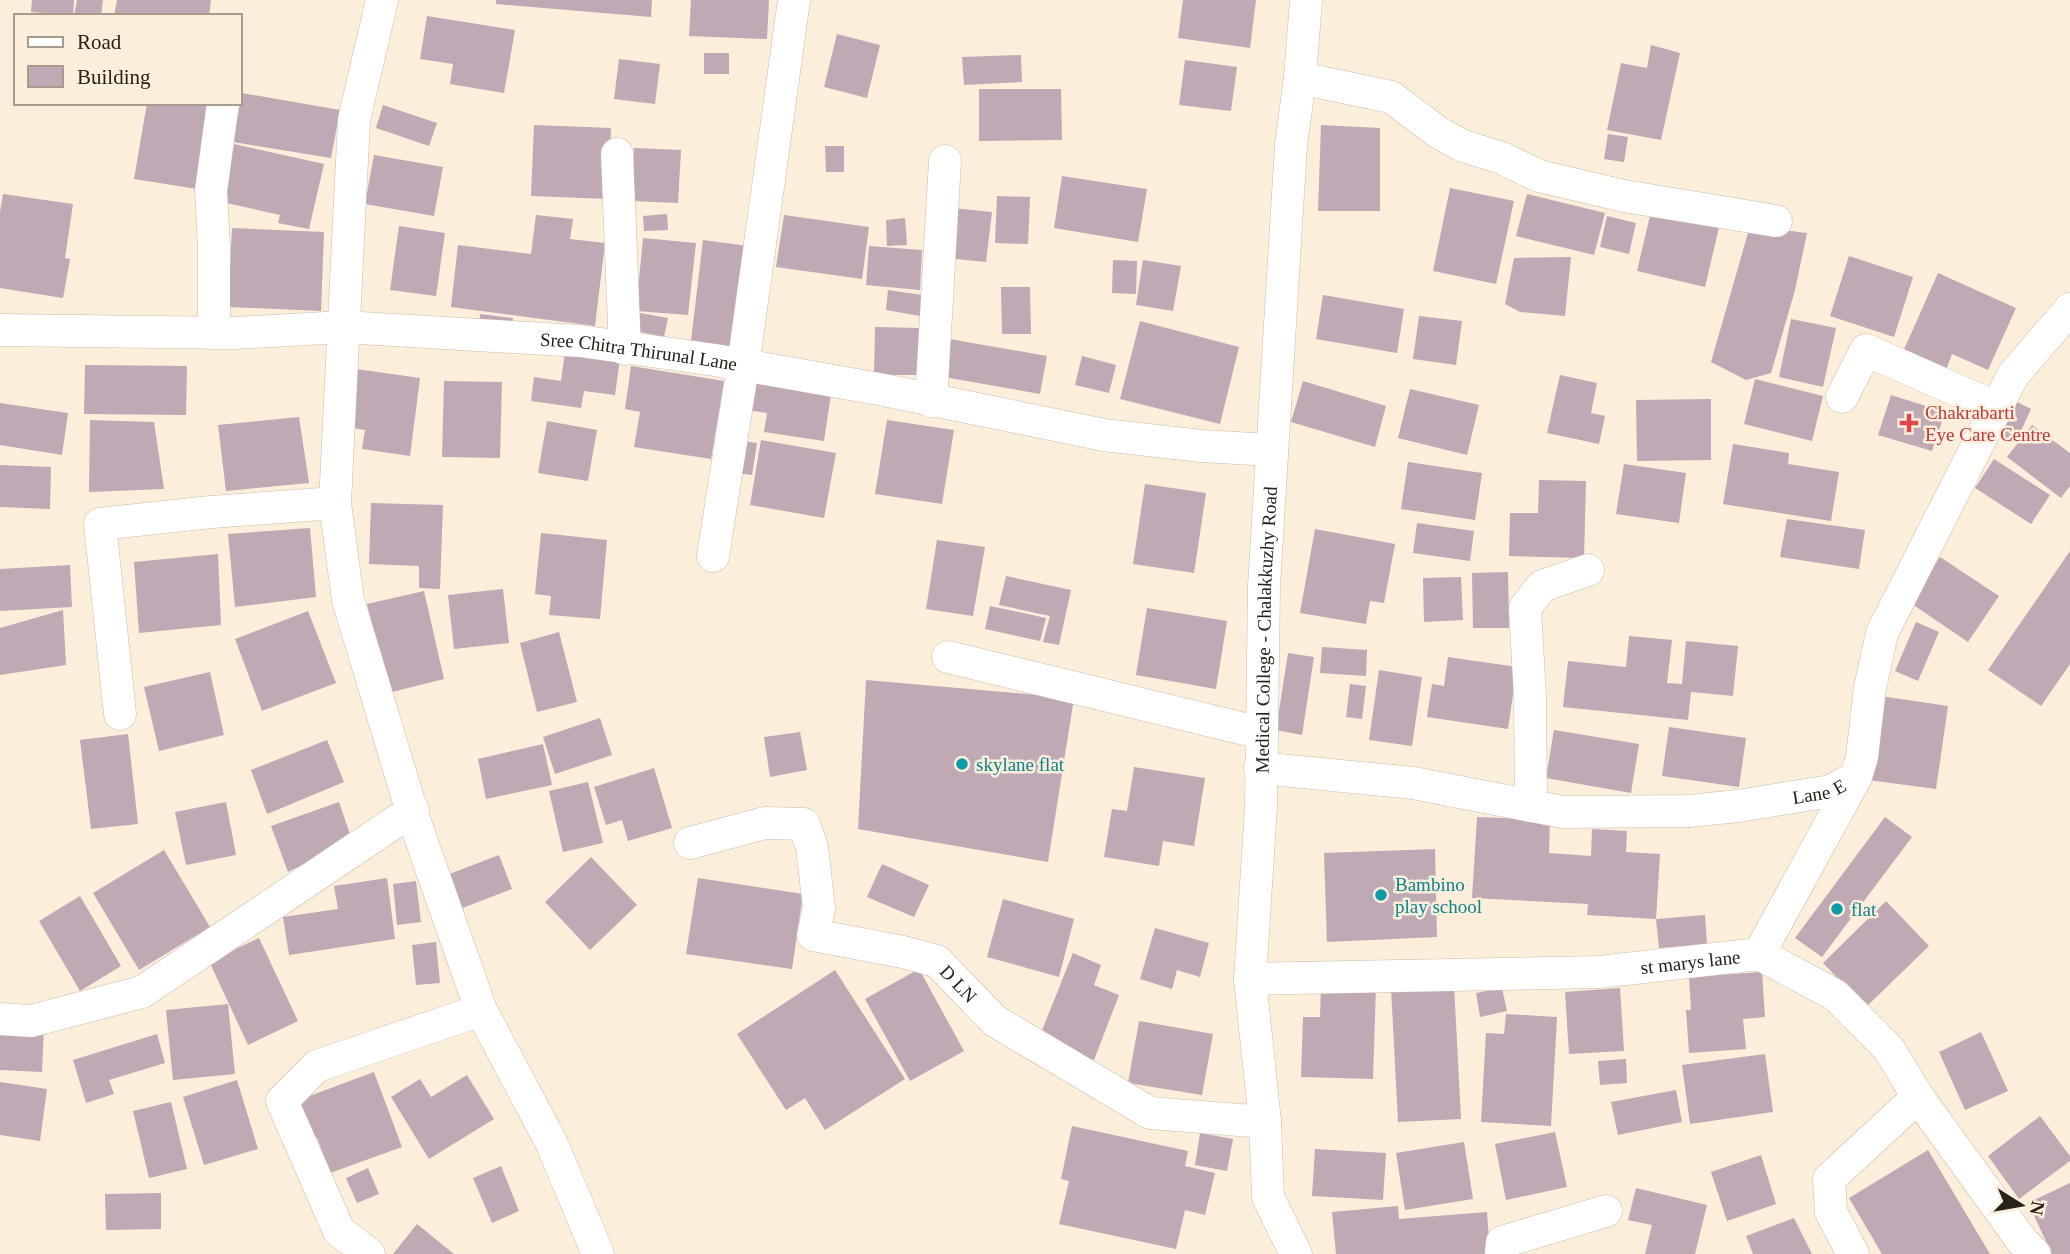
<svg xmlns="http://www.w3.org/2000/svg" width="2070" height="1254" viewBox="0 0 2070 1254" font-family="'Times New Roman',serif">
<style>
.building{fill:#bfa9b5}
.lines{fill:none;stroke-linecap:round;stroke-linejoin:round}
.minor-casing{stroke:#cabda9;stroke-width:33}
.minor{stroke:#fff;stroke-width:32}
.health-dot{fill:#e0444e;stroke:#fbeeda;stroke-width:2.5}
.culture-dot{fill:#0f9aa8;stroke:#fbeeda;stroke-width:2.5}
.labels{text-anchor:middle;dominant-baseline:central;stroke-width:5;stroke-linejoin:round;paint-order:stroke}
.street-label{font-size:19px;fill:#262119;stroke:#fbeeda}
.health-label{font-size:19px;fill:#be3a42;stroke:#fbeeda;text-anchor:start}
.culture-label{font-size:19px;fill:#0d838f;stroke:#fbeeda;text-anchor:start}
</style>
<rect width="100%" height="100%" fill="#fbeeda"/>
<g class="building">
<path d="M32 0H74L73 15 31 12Z"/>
<path d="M77 0H103L101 16H74Z"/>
<path d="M117 0H211L209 16H114Z"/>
<path d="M496 0H652L651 17 496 4Z"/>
<path d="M691 0H769L767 39 689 36Z"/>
<path d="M1183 0H1256L1250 48 1178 38Z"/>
<path d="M427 16 515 30 504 93 450 84 453 64 420 59Z"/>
<path d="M837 34 880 45 867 98 824 87Z"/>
<path d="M1651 45 1680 53 1661 140 1607 130 1621 63 1647 68Z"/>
<rect x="704" y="53" width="25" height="21"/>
<path d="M1021 55 1022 82 964 85 962 57Z"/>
<path d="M619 59 660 64 655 104 614 99Z"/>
<path d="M1185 60 1237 67 1231 111 1179 105Z"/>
<path d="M979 89H1061L1062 140 979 141Z"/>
<path d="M242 93 340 110 331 158 233 142Z"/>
<path d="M147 103H211L197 189 134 179Z"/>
<path d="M383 105 437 123 429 146 376 128Z"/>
<path d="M534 125 611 128 608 199 531 196Z"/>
<path d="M1321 125 1380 128V211H1318Z"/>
<path d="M1608 134 1628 137 1624 162 1604 159Z"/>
<path d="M234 144 324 164 309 229 278 223 280 215 222 202Z"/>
<path d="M825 146H844V172H826Z"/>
<path d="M634 148 681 150 678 203 632 201Z"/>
<path d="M374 155 443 167 434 216 365 204Z"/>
<path d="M1062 176 1147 189 1138 242 1054 228Z"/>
<path d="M1450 188 1514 201 1496 284 1433 271Z"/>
<path d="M3 194 73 204 65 258 70 259 63 298 0 288V212Z"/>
<path d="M1527 194 1605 213 1594 255 1516 236Z"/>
<path d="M997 196 1030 197 1028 244 995 243Z"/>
<path d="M1652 207 1720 223 1705 287 1637 271Z"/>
<path d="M952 208 992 212 986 262 946 258Z"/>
<path d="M667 214 668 230 644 231 643 216Z"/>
<path d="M536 215 573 219 570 239 605 243 595 326 451 307 458 245 531 254Z"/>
<path d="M784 215 869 227 862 279 776 267Z"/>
<path d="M1607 216 1636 223 1629 254 1600 247Z"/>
<path d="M905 218 907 245 887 246 886 220Z"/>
<path d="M399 226 445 233 436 296 390 290Z"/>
<path d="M1750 226 1807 233 1795 290 1771 373 1746 380 1711 362Z"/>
<path d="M232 228 324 232 321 311 228 307Z"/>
<path d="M643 238 696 243 688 315 636 311Z"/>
<path d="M703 240 748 246 735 354 690 349Z"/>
<path d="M869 246 922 250 920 290 866 285Z"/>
<path d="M1849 256 1913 277 1894 337 1830 316Z"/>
<path d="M1571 257 1565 316 1520 312 1505 304 1514 258Z"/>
<path d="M1113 260 1137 261 1136 294 1112 293Z"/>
<path d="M1143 260 1181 266 1173 311 1136 305Z"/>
<path d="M1938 273 2016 308 1988 370 1952 354 1945 373 1902 354Z"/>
<path d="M1001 287H1030L1031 334H1002Z"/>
<path d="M888 290 929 296 926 317 886 310Z"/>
<path d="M1323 295 1404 309 1397 353 1316 339Z"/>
<path d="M640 313 668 318 664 337 636 331Z"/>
<path d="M480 314 513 318 511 333 479 328Z"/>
<path d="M1419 316 1462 321 1456 365 1413 359Z"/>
<path d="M1791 319 1836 328 1823 387 1779 377Z"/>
<path d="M1140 321 1239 347 1220 424 1120 399Z"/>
<path d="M875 327 919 328 918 375H874Z"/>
<path d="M944 338 1047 356 1040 394 938 376Z"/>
<path d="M565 352 620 359 615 395 584 391 581 408 531 401 534 377 561 381Z"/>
<path d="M1082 356 1116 365 1109 393 1075 385Z"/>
<path d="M85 365 187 366 186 415 84 414Z"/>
<path d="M631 366 724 381 711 459 634 447 640 412 625 409Z"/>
<path d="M349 368 420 378 410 456 362 449 365 430 341 426Z"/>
<path d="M752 375 832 388 824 441 764 432 767 413 747 410Z"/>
<path d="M1560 375 1597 383 1591 413 1605 416 1599 444 1547 433Z"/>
<path d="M1755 379 1823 396 1812 441 1744 424Z"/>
<path d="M444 381 502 382 500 458 442 457Z"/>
<path d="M1303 381 1386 406 1375 447 1291 422Z"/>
<path d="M1410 389 1479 405 1467 455 1398 438Z"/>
<path d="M1891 395 1945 412 1932 451 1878 435Z"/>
<path d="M2007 397 2031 409 2016 442 1991 431Z"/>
<path d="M1711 399V460L1637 461 1636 400Z"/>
<path d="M0 403 68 413 62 455 0 445Z"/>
<path d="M299 417 309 483 226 491 218 425Z"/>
<path d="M90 420 154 422 164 489 89 492Z"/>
<path d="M887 420 954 430 942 504 875 494Z"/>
<path d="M547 421 597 430 588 481 538 473Z"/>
<path d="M2032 425 2070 453V486L2061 498 2007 457Z"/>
<path d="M733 440 757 443 752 475 728 472Z"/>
<path d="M761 440 836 453 824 518 750 505Z"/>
<path d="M1733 444 1789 453 1788 464 1839 472 1831 521 1723 504Z"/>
<path d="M1994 459 2050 495 2031 524 1975 488Z"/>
<path d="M1408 462 1482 473 1475 520 1401 509Z"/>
<path d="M1624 464 1686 473 1679 523 1616 514Z"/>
<path d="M0 465 51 467 50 509 0 507Z"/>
<path d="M1539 480 1586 481 1584 558 1509 556 1510 513H1538Z"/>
<path d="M1145 484 1206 493 1194 573 1133 564Z"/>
<path d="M371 503 443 505 440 589 419 588V566L369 564Z"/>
<path d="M1787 519 1865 530 1859 569 1780 557Z"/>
<path d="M1417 523 1474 531 1470 561 1413 553Z"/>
<path d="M310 528 316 597 235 607 228 534Z"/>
<path d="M1315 529 1395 544 1384 603 1370 601 1366 624 1300 613Z"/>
<path d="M541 533 607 540 600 619 549 615 551 596 535 594Z"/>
<path d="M937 540 985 547 973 616 926 609Z"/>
<path d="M2070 551V664L2041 706 1988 670Z"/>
<path d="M218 554 221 625 139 633 134 562Z"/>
<path d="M1940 557 1999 596 1968 642 1909 602Z"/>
<path d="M70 565 72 607 0 611V569Z"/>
<path d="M1508 572 1509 628H1473L1472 573Z"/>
<path d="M1006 576 1071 590 1059 645 1043 642 1050 616 999 605Z"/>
<path d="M1461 577 1463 620 1424 622 1423 578Z"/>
<path d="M503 589 509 643 454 649 448 595Z"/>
<path d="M424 591 444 679 388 693 367 604Z"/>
<path d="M990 606 1046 618 1040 641 985 629Z"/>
<path d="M1147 608 1227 621 1216 689 1136 675Z"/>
<path d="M63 610 66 665 0 675V628Z"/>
<path d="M308 611 336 683 262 711 235 639Z"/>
<path d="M1916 622 1939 632 1918 681 1895 671Z"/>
<path d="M559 632 577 702 537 712 520 643Z"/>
<path d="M1629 636 1672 640 1667 683 1682 684 1686 641 1738 646 1733 696 1691 692 1688 720 1563 707 1568 661 1626 667Z"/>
<path d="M1322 647 1367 650 1366 676 1320 673Z"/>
<path d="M1288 653 1314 657 1302 735 1276 730Z"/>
<path d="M1448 657 1517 667 1508 729 1427 717 1432 684 1444 686Z"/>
<path d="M1379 670 1422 677 1412 746 1369 740Z"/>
<path d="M210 672 224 735 159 751 144 687Z"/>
<path d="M866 680 1074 698 1048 862 858 829Z"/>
<path d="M1350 684 1366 686 1362 719 1346 717Z"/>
<path d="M1880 696 1948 706 1936 789 1868 780Z"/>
<path d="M600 718 612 755 555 774 543 737Z"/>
<path d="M1669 727 1746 738 1739 787 1662 776Z"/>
<path d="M1554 730 1639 744 1631 793 1546 778Z"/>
<path d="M800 732 807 770 770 777 764 737Z"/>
<path d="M128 734 138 824 91 829 80 740Z"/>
<path d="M327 740 344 782 267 814 251 770Z"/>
<path d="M543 744 552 785 486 799 478 759Z"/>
<path d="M1134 767 1205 778 1194 846 1163 841 1159 866 1104 857 1112 809 1127 811Z"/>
<path d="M654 768 672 828 628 841 622 820 606 825 594 787Z"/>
<path d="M588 782 603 843 563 852 549 791Z"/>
<path d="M226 802 236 855 186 865 175 812Z"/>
<path d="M339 802 352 840 288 872 271 826Z"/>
<path d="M1477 817 1550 820 1549 853 1591 856 1592 829 1627 831 1626 852 1660 854 1656 919 1587 915 1588 904 1472 898Z"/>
<path d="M1885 817 1912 837 1822 957 1795 938Z"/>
<path d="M1435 849 1437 937 1327 942 1324 853Z"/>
<path d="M164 850 210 927 139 970 93 893Z"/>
<path d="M499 855 512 889 452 912 439 878Z"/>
<path d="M591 857 637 905 590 950 545 902Z"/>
<path d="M882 864 929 885 914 917 867 897Z"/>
<path d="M387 878 395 939 289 955 283 917 338 909 334 886Z"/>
<path d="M698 878 803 894 792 969 686 954Z"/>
<path d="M416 881 421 922 397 925 393 884Z"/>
<path d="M80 896 121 966 80 991 39 921Z"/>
<path d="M1003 899 1074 919 1059 977 987 957Z"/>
<path d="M1886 901 1929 946 1866 1007 1823 963Z"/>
<path d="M1705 915 1707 944 1659 948 1656 919Z"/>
<path d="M1155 928 1209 943 1200 977 1177 970 1172 989 1140 979Z"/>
<path d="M259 938 298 1021 248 1045 209 961Z"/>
<path d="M436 942 440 983 416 985 412 945Z"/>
<path d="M1073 953 1101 965 1094 985 1119 995 1094 1060 1039 1038Z"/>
<path d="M919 969 964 1051 910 1081 865 999Z"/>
<path d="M835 970 905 1079 825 1130 805 1098 786 1110 737 1034Z"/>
<path d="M1762 972 1765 1017 1743 1019 1746 1049 1689 1053 1686 1010H1691L1689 977Z"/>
<path d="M1454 985 1461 1119 1398 1122 1391 988Z"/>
<path d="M1321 986H1376L1373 1079 1301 1077 1303 1017H1320Z"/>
<path d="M1502 988 1507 1011 1480 1017 1476 993Z"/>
<path d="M1620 988 1624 1051 1569 1054 1565 992Z"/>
<path d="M228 1004 235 1074 173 1080 166 1010Z"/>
<path d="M1506 1014 1557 1017 1551 1126 1481 1122 1486 1033 1504 1034Z"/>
<path d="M1139 1021 1213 1034 1202 1095 1128 1083Z"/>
<path d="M0 1024 44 1026 42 1072 0 1070Z"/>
<path d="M1981 1032 2008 1091 1965 1110 1939 1052Z"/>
<path d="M157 1034 165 1063 109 1080 114 1094 86 1103 73 1060Z"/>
<path d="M1765 1054 1773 1112 1690 1124 1682 1065Z"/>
<path d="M1626 1059 1627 1083 1600 1085 1598 1061Z"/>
<path d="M374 1072 402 1147 330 1173 317 1137 302 1142 288 1104Z"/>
<path d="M467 1075 494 1119 429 1159 391 1097 420 1079 431 1097Z"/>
<path d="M237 1080 258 1149 204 1165 183 1097Z"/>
<path d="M0 1082 47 1089 40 1141 0 1135Z"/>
<path d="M1676 1090 1682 1122 1618 1135 1611 1102Z"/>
<path d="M171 1102 187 1169 149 1178 133 1111Z"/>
<path d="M2040 1116 2070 1156V1161L2019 1199 1988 1156Z"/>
<path d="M1072 1126 1188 1151 1185 1166 1215 1173 1205 1215 1185 1210 1176 1249 1059 1224 1069 1181 1061 1179Z"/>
<path d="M1555 1132 1567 1187 1506 1200 1495 1144Z"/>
<path d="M1200 1133 1233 1139 1227 1171 1195 1165Z"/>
<path d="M1464 1142 1473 1199 1405 1210 1396 1153Z"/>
<path d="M1315 1149 1386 1153 1383 1200 1312 1196Z"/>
<path d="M1928 1150 1990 1254H1882L1849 1198Z"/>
<path d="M1761 1155 1776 1204 1727 1221 1711 1172Z"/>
<path d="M501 1166 519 1211 492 1223 473 1178Z"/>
<path d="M368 1168 379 1194 357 1203 346 1178Z"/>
<path d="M2070 1183V1254H2052L2028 1203Z"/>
<path d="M1636 1188 1707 1205 1695 1254H1645L1652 1225 1628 1220Z"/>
<path d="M161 1193V1229L106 1230 105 1194Z"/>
<path d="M1398 1206 1399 1219 1487 1212 1490 1254H1336L1332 1212Z"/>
<path d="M1794 1218 1812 1254H1753L1746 1236Z"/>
<path d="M417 1224 454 1254H393Z"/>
</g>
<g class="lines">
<g class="minor-casing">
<g id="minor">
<path d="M1300 78 1391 97 1439 133 1463 146 1502 158 1539 176 1624 196 1776 221"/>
<path d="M617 154 625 349"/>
<path id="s1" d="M0 330 235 333 343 327 580 341 715 360 884 390 1104 435 1201 446 1272 450"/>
<path d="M214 333V246L211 191 223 103"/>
<path d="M1842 397 1866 350 1997 408"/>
<path d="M931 401 945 161"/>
<path d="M713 556 743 366 794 0"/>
<path d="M948 657 1261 733"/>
<path d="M120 714 100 524 211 512 335 503"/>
<path id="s2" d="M1260 768 1413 783 1563 812 1689 811 1738 806 1831 791 1856 777 1862 757 1870 688 1882 633 2013 375 2070 309"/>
<path d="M1531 806 1530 697 1525 608 1542 586 1588 570"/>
<path id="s3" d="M690 843 765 823 804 824 812 847 819 908 813 935 903 952 937 961 995 1021 1150 1113 1265 1122"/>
<path d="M1759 954 1856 777"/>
<path id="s4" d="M1250 979 1599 972 1759 954 1835 995 1889 1049 1918 1097 2022 1241 2035 1254"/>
<path d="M481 1010 552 1144 598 1254"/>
<path d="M0 1019 31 1021 142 992 413 810"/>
<path d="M369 1254 339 1231 282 1101 317 1066 481 1010 416 825 348 600 335 503 354 120 382 0"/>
<path id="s5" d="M1296 1254 1268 1197 1265 1122 1250 979 1261 807 1264 586 1291 145 1300 78 1306 0"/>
<path d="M1501 1254 1502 1242 1606 1211"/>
<path d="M1853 1254 1831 1212 1829 1179 1918 1097"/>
</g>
</g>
<use href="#minor" class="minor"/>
</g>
<path class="health-dot" d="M1905.5 412.5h7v7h7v7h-7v7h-7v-7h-7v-7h7z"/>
<g class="culture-dot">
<circle cx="962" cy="764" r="7"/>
<circle cx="1381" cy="895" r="7"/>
<circle cx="1837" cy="909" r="7"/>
</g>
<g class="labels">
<g class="street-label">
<text stroke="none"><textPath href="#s1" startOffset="640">Sree Chitra Thirunal Lane</textPath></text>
<text stroke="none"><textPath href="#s5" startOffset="632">Medical College - Chalakkuzhy Road</textPath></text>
<text stroke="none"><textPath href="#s2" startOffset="564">Lane E</textPath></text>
<text stroke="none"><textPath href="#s4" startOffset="441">st marys lane</textPath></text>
<text stroke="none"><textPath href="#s3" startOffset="388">D LN</textPath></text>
</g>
<g class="health-label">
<text x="1925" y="412">Chakrabarti<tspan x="1925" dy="22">Eye Care Centre</tspan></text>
</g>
<g class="culture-label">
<text x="976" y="764">skylane flat</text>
<text x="1395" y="884">Bambino<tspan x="1395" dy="22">play school</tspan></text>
<text x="1851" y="909">flat</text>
</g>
</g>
<rect x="14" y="14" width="228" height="91" fill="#fbeeda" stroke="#a69c8d" stroke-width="2"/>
<rect x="28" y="37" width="35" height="10" fill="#ffffff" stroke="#a69c8d" stroke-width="2"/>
<text x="77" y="49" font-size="21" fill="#262119">Road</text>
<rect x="28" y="66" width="35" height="21" fill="#bfa9b5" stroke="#a69c8d" stroke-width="2"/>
<text x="77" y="84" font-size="21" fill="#262119">Building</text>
<g transform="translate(2021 1205) rotate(101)" stroke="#fbeeda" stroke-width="5" paint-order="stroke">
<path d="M0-5L12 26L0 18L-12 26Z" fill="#262119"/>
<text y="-10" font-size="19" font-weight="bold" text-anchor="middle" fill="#262119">N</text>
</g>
</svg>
